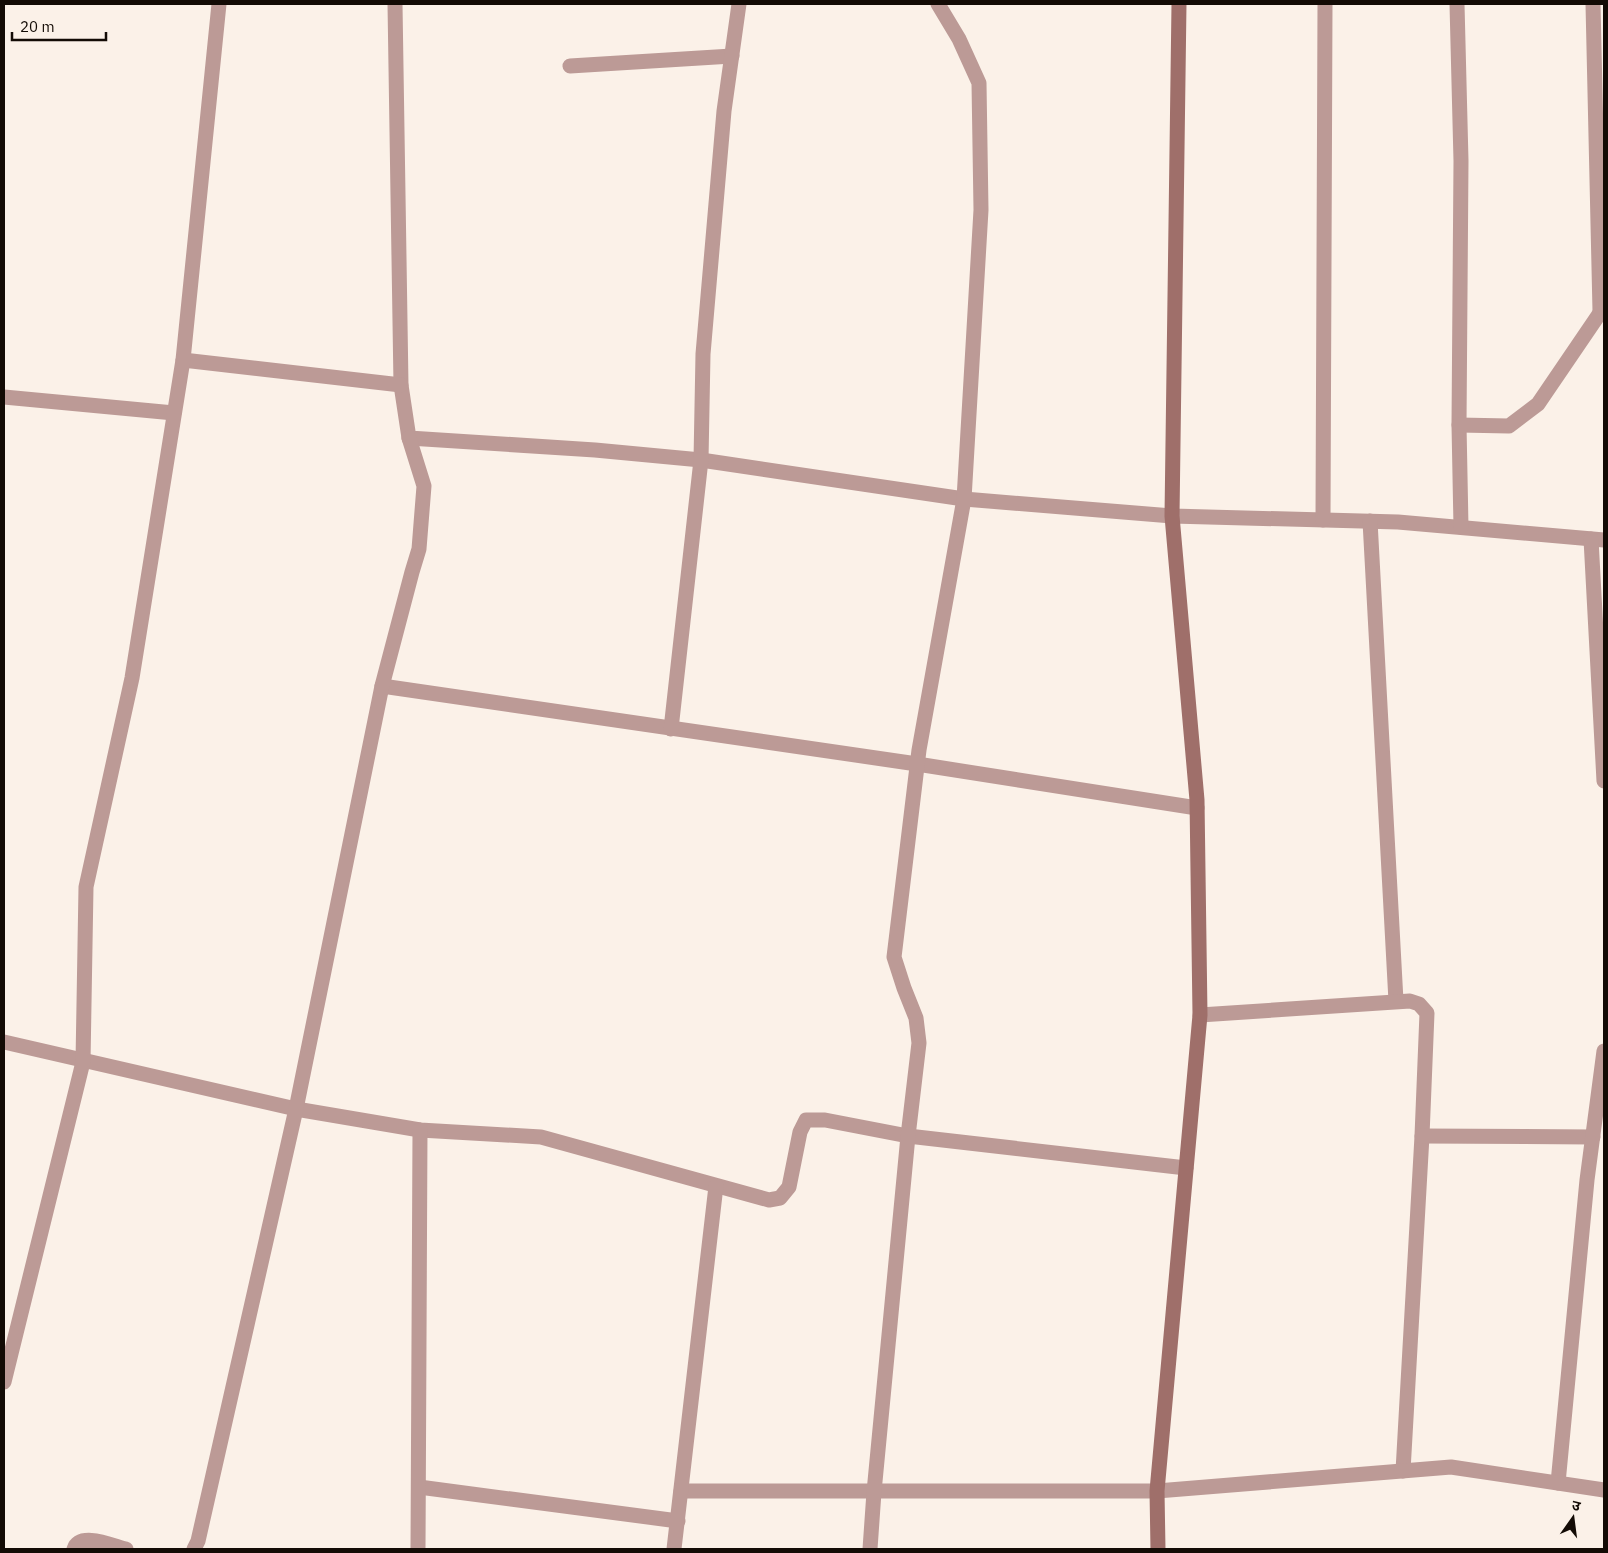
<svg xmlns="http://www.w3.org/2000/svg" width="1608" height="1553" viewBox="0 0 1608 1553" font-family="'IBM Plex Sans','Noto Sans Devanagari',sans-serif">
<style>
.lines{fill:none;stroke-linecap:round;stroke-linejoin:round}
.street{stroke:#bc9a96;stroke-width:15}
.secondary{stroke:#9f6f6a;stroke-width:15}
</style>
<rect width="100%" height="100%" fill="#fbf1e8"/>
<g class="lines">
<g class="street">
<path d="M395 4 401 385 409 438 595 450 701 460 964 499 1172 516 1398 522 1604 540"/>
<path d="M1457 4 1461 161 1459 425 1461 527"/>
<path d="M1593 4 1600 311"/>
<path d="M570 66 732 56"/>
<path d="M183 360 401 385"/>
<path d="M4 397 174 413"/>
<path d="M1459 425 1509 426 1538 404 1604 307"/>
<path d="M1323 520 1325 4"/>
<path d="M1370 521 1396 1001"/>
<path d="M1591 539 1604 781"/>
<path d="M382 686 917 764 1197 808"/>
<path d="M671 729 701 460 703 354 724 111 739 4"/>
<path d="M1200 1015 1410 1001 1419 1004 1427 1013 1422 1136 1403 1471"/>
<path d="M4 1042 296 1109 420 1130 541 1137 769 1200 780 1198 789 1187 800 1132 806 1120H825L908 1136 1186 1168"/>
<path d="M1422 1136 1593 1137"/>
<path d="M4 1382 83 1062 86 887 132 678 183 360 219 4"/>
<path d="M1558 1483 1587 1180 1604 1051"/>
<path d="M419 1487 678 1521"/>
<path d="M681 1491H1157L1451 1467 1604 1490"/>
<path d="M74 1549C80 1531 113 1546 126 1549"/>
<path d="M194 1549 198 1541 296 1109 382 686 412 572 419 549 424 486 409 438"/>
<path d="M418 1549 420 1130"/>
<path d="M674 1549 716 1186"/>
<path d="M870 1549 874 1492 908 1136 919 1043 916 1018 904 988 894 957 919 750 964 499 981 210 979 83 959 39 938 4"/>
</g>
<path class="secondary" d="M1158 1549 1157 1491 1200 1015 1197 800 1172 516 1179 4"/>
</g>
<rect width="1608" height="1553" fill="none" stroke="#130b05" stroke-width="10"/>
<g transform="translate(1573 1518) rotate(14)" stroke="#fbf1e8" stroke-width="4" paint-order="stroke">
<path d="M0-4L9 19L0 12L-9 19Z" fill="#130b05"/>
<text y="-8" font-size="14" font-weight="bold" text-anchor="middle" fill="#130b05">उ</text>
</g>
<path d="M12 32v8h94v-8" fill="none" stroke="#130b05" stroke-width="2.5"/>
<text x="20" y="32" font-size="15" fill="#130b05" stroke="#fbf1e8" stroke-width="4" paint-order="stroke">20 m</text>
</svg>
